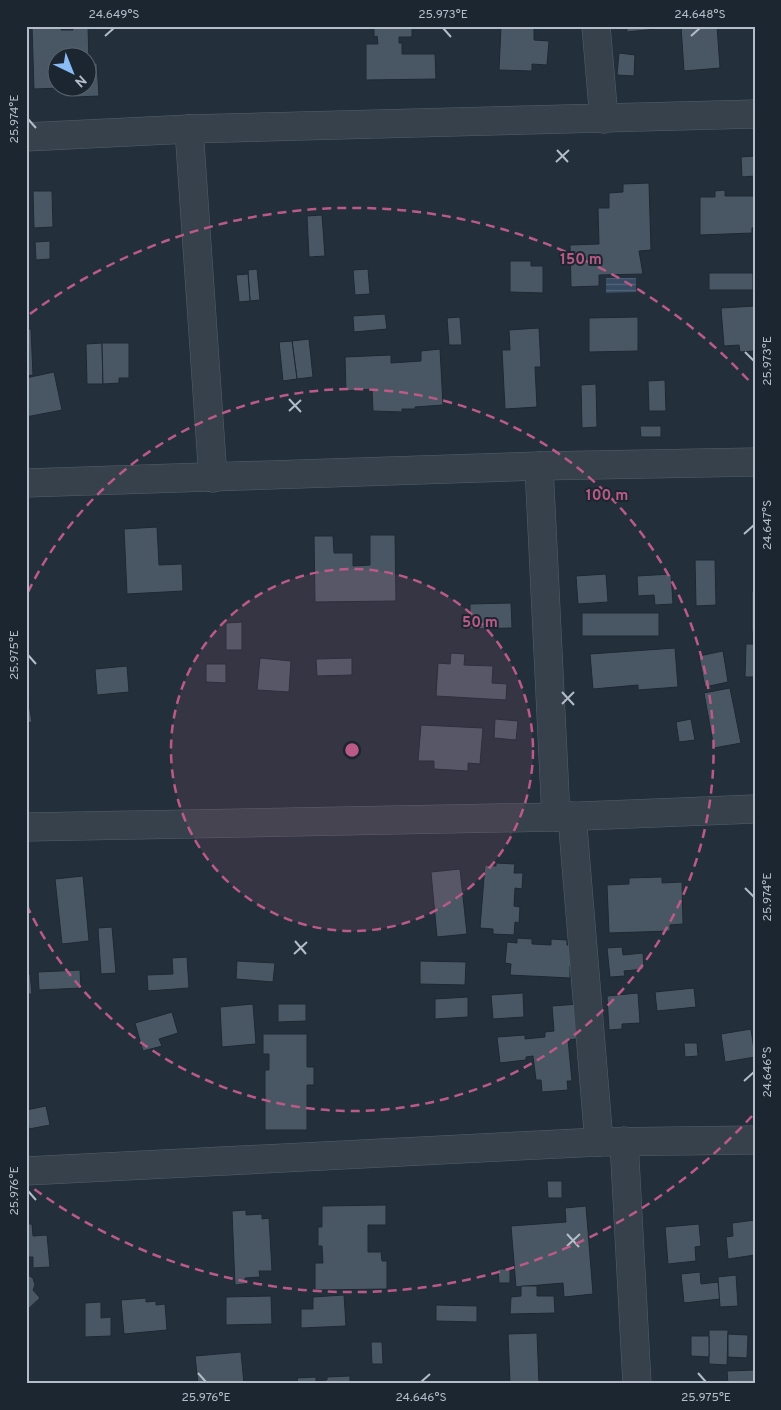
<svg xmlns="http://www.w3.org/2000/svg" width="781" height="1410" viewBox="0 0 781 1410" font-family="Overpass,sans-serif">
<style>
.water{fill:url(#water-rules)}
.building{fill:#495765;stroke:#1e2833}
.lines{fill:none;stroke-linecap:round;stroke-linejoin:round}
.street-casing{stroke:#555f6a;stroke-width:29}
.street{stroke:#37414c;stroke-width:28}
.ticks{fill:none;stroke:#b3bcc8;stroke-width:2}
.ring{fill:none;stroke:#bc5a87;stroke-width:2.5;stroke-dasharray:9 6}
.centre{fill:#bc5a87;stroke:#1c2631;stroke-width:2.5}
.ring-label{font-size:15px;text-anchor:middle;font-weight:bold;fill:#bc5a87;stroke:#1c2631;stroke-width:4;stroke-linejoin:round;paint-order:stroke}
.neatline{fill:none;stroke:#b3bcc8;stroke-width:2}
.ticks-label{font-size:12px;text-anchor:middle;fill:#b3bcc8}
</style>
<defs>
<pattern id="water-rules" width="6" height="5" patternUnits="userSpaceOnUse" patternTransform="scale(1.25)"><rect width="6" height="5" fill="#374c63"/><path d="M0 2.5h6" fill="none" stroke="#526478"/></pattern>
</defs>
<rect width="100%" height="100%" fill="#23303c"/>
<path class="water" d="M606 278H636V292L606 293Z"/>
<g class="building">
<path d="M32 26H61V30H73L72 26H88L89 63H97L99 96 75 97V88H88V58H58V88H62L34 89Z"/>
<path d="M374 26H412V37H399V43H402V54H435L436 79 366 80V44H378L377 36 374 37Z"/>
<path d="M501 26H534V40L549 41 547 65 532 64V71L499 70Z"/>
<path d="M627 26H656V29L627 32Z"/>
<path d="M681 26H717L720 68 684 71Z"/>
<path d="M619 53 635 55 634 76 617 75Z"/>
<path d="M755 156V176L742 177 741 157Z"/>
<path d="M649 183 651 250 639 251 643 274 599 275V286L571 287 570 245 599 244 598 208H609V193L623 192V184Z"/>
<path d="M725 190V196H754L755 228H752V233L700 235V197H715V191Z"/>
<path d="M33 191H52L53 227 34 228Z"/>
<path d="M322 215 325 256 309 257 307 216Z"/>
<path d="M50 241V259L36 260 35 242Z"/>
<path d="M510 261H531V266H543V293L510 292Z"/>
<path d="M257 269 260 300 250 301 248 270Z"/>
<path d="M368 269 370 294 355 295 353 270Z"/>
<rect x="709" y="273" width="44" height="17"/>
<path d="M248 274 250 301 239 302 236 275Z"/>
<path d="M755 306V351L740 352 739 345 724 346 721 308Z"/>
<path d="M385 314 387 329 354 332 353 316Z"/>
<path d="M460 317 462 345H449L447 318Z"/>
<path d="M638 317V351L589 352V318Z"/>
<path d="M539 328 541 367H535L537 407 505 409 502 350H510L509 330Z"/>
<path d="M26 329H31L33 375 26 376Z"/>
<path d="M309 339 313 377 297 379 292 341Z"/>
<path d="M292 341 297 379 283 381 279 342Z"/>
<path d="M102 343 103 384H87L86 344Z"/>
<path d="M102 343H129V378H119V383L103 384Z"/>
<path d="M440 349 443 405 415 407V409H402V412L373 411 372 389 346 391 345 357 391 355V363L421 361V351Z"/>
<path d="M54 372 62 410 26 417V378Z"/>
<path d="M665 380 666 411H649L648 381Z"/>
<path d="M596 384 597 427 582 428 581 385Z"/>
<path d="M640 426H661V437H641Z"/>
<path d="M157 527 159 565 182 564 183 591 127 594 124 529Z"/>
<path d="M370 535H395L396 601 315 602 314 536H333L334 553H353V566L370 565Z"/>
<path d="M695 560H715L716 605 696 606Z"/>
<path d="M606 574 608 602 578 604 576 576Z"/>
<path d="M671 574 673 604 655 605 654 595 638 596 637 576Z"/>
<rect x="752" y="591" width="3" height="41"/>
<path d="M511 603 512 628 470 629V604Z"/>
<rect x="582" y="613" width="77" height="23"/>
<path d="M242 622V650H226V623Z"/>
<path d="M746 644H755V677H745Z"/>
<path d="M675 648 678 687 638 690V685L593 689 590 654Z"/>
<path d="M723 651 728 682 705 687 699 656Z"/>
<path d="M451 653 465 654 464 665 493 666 492 683 507 684 506 700 436 696 438 663 450 664Z"/>
<path d="M260 658 291 661 289 692 257 690Z"/>
<path d="M352 658V675L317 676 316 659Z"/>
<path d="M206 664H226V683L206 682Z"/>
<path d="M127 666 129 692 97 695 95 669Z"/>
<path d="M26 686 32 722 26 723Z"/>
<path d="M730 688 741 743 714 748 704 693Z"/>
<path d="M495 719 518 721 516 740 494 738Z"/>
<path d="M691 719 695 740 679 742 676 722Z"/>
<path d="M421 725 483 728 480 764 468 763V771L434 769V761H418Z"/>
<path d="M496 863 515 864 514 873H523L522 889 515 888 514 906 520 907 519 923 515 922 514 935 493 934V929L480 928 485 865 496 866Z"/>
<path d="M460 869 467 934 437 937 431 872Z"/>
<path d="M83 876 89 941 62 944 55 879Z"/>
<path d="M662 877V883L682 882 683 924 670 925V931L609 933 607 885 629 884V878Z"/>
<path d="M112 927 116 973 101 974 98 928Z"/>
<path d="M517 938 532 939V944L551 945V939L567 940V945H577L576 966H570V978L510 975 511 964 505 963 507 942 517 943Z"/>
<path d="M622 947 623 955 643 953 644 969 624 971 625 976 610 977 607 948Z"/>
<path d="M187 957 189 988 148 991 147 975 173 974 172 958Z"/>
<path d="M237 961 275 963 273 982 236 979Z"/>
<path d="M420 961 466 962 465 985 420 984Z"/>
<path d="M80 970 81 988 39 990 38 972Z"/>
<path d="M26 974H30L32 994H26Z"/>
<path d="M694 988 696 1007 657 1011 655 992Z"/>
<path d="M523 993 524 1017 493 1019 491 995Z"/>
<path d="M638 993 640 1023 622 1024V1029L609 1030 607 996Z"/>
<path d="M468 997V1017L435 1019V999Z"/>
<path d="M253 1004 256 1044 222 1047 220 1007Z"/>
<path d="M278 1004H306V1021L278 1022Z"/>
<path d="M579 1004 582 1038 568 1040 572 1081H567L568 1090 542 1092 541 1080H536L533 1056 526 1057V1060L500 1063 497 1037 525 1035V1039L545 1037V1032L554 1031 552 1006Z"/>
<path d="M172 1012 178 1033 159 1039 162 1046 143 1051 135 1023Z"/>
<path d="M751 1029 755 1057 725 1062 721 1034Z"/>
<path d="M263 1034H307V1067H314V1085H307V1130H265V1070H269V1054H263Z"/>
<path d="M684 1043H697L698 1056 685 1057Z"/>
<path d="M46 1106 50 1125 29 1129 26 1110Z"/>
<path d="M547 1181H562V1198H548Z"/>
<path d="M386 1205V1225H368V1252H381L382 1261H387V1289L315 1290V1263H323L322 1246H318V1227H322V1206Z"/>
<path d="M586 1206 593 1294 564 1297 563 1283 516 1287 511 1226 566 1222 565 1208Z"/>
<path d="M246 1210V1215L262 1214V1219L269 1218 272 1271H259L260 1277 245 1278V1284L235 1285 232 1211Z"/>
<path d="M755 1220V1255L728 1259 726 1237 733 1236 732 1223Z"/>
<path d="M26 1224H32L33 1236 47 1235 50 1267 33 1268V1257H26Z"/>
<path d="M699 1224 701 1246 695 1247 696 1261 668 1264 665 1227Z"/>
<path d="M498 1269H510V1283H499Z"/>
<path d="M700 1272 701 1284 718 1282 720 1299 684 1303 681 1274Z"/>
<path d="M26 1274 33 1278 35 1285 33 1290 40 1298 26 1311Z"/>
<path d="M736 1275 738 1306 720 1307 718 1277Z"/>
<path d="M521 1286H537V1296H554L555 1313 510 1314 511 1297 521 1296Z"/>
<path d="M344 1295 346 1326 301 1328V1309H313V1297Z"/>
<path d="M271 1296 272 1324 226 1325V1297Z"/>
<path d="M146 1298V1302L156 1301V1305L165 1304 167 1330 124 1334 121 1300Z"/>
<path d="M101 1302V1318L111 1317V1336L85 1337V1303Z"/>
<path d="M436 1305 477 1306V1322L436 1321Z"/>
<path d="M709 1330H728L727 1365 709 1364Z"/>
<path d="M537 1333 539 1384H510L508 1334Z"/>
<path d="M728 1334 748 1335 747 1358 728 1357Z"/>
<path d="M691 1336H709V1357L691 1356Z"/>
<path d="M371 1342H382L383 1364H372Z"/>
<path d="M241 1352 244 1384H198L195 1356Z"/>
<path d="M755 1370V1384H728L727 1371Z"/>
<path d="M350 1376V1384H298L297 1378 316 1377V1381L327 1380V1377Z"/>
</g>
<g class="lines">
<g class="street-casing">
<g id="street">
<path d="M596 26 604 119"/>
<path d="M189 129 213 478"/>
<path d="M26 137 189 129 755 114"/>
<path d="M539 466 556 817"/>
<path d="M26 483 539 466 755 462"/>
<path d="M572 816 599 1142"/>
<path d="M26 827 556 817 755 809"/>
<path d="M624 1141 637 1384"/>
<path d="M26 1171 599 1142 755 1140"/>
</g>
</g>
<use href="#street" class="street"/>
</g>
<path class="ticks" d="M443 28 451 37M105 36 114 28M691 36 700 28M28 119 36 128M557 150 568 162M556 162 569 150M745 352 754 361M289 399 301 412M289 411 301 400M744 534 754 525M28 655 36 664M562 692 574 705M562 704 574 692M745 888 754 897M295 941 306 954M294 954 307 942M744 1081 754 1072M28 1191 36 1200M567 1234 579 1247M567 1246 580 1234M198 1373 206 1382M698 1373 706 1382M421 1382 430 1374"/>
<circle cx="352" cy="750" r="181" fill="#bc5a87" fill-opacity=".12"/>
<g class="ring">
<circle cx="352" cy="750" r="181"/>
<path d="M28 592A361 361 0 1 1 28 908"/>
<path d="M752 1116A542 542 0 0 1 30 1186M30 314A542 542 0 0 1 752 384"/>
</g>
<circle cx="352" cy="750" r="8" class="centre"/>
<g class="ring-label">
<text x="581" y="264">150 m</text>
<text x="607" y="500">100 m</text>
<text x="480" y="627">50 m</text>
</g>
<rect width="781" height="1410" fill="none" stroke="#1c2631" stroke-width="55"/>
<g transform="translate(72 72) rotate(137)"><circle r="24" fill="#1c2631" stroke="#58626d"/>
<path d="M0-4L9 19L0 12L-9 19Z" fill="#89bbf7"/>
<text y="-8" font-size="14" font-weight="bold" text-anchor="middle" fill="#b3bcc8">N</text>
</g>
<rect x="28" y="28" width="726" height="1354" class="neatline"/>
<g class="ticks-label">
<text x="114" y="18">24.649°S</text>
<text x="443" y="18">25.973°E</text>
<text x="700" y="18">24.648°S</text>
<text transform="translate(14 119) rotate(-90)" y="4">25.974°E</text>
<text transform="translate(767 361) rotate(-90)" y="4">25.973°E</text>
<text transform="translate(767 525) rotate(-90)" y="4">24.647°S</text>
<text transform="translate(14 655) rotate(-90)" y="4">25.975°E</text>
<text transform="translate(767 897) rotate(-90)" y="4">25.974°E</text>
<text transform="translate(767 1072) rotate(-90)" y="4">24.646°S</text>
<text transform="translate(14 1191) rotate(-90)" y="4">25.976°E</text>
<text x="206" y="1401">25.976°E</text>
<text x="421" y="1401">24.646°S</text>
<text x="706" y="1401">25.975°E</text>
</g>
</svg>
